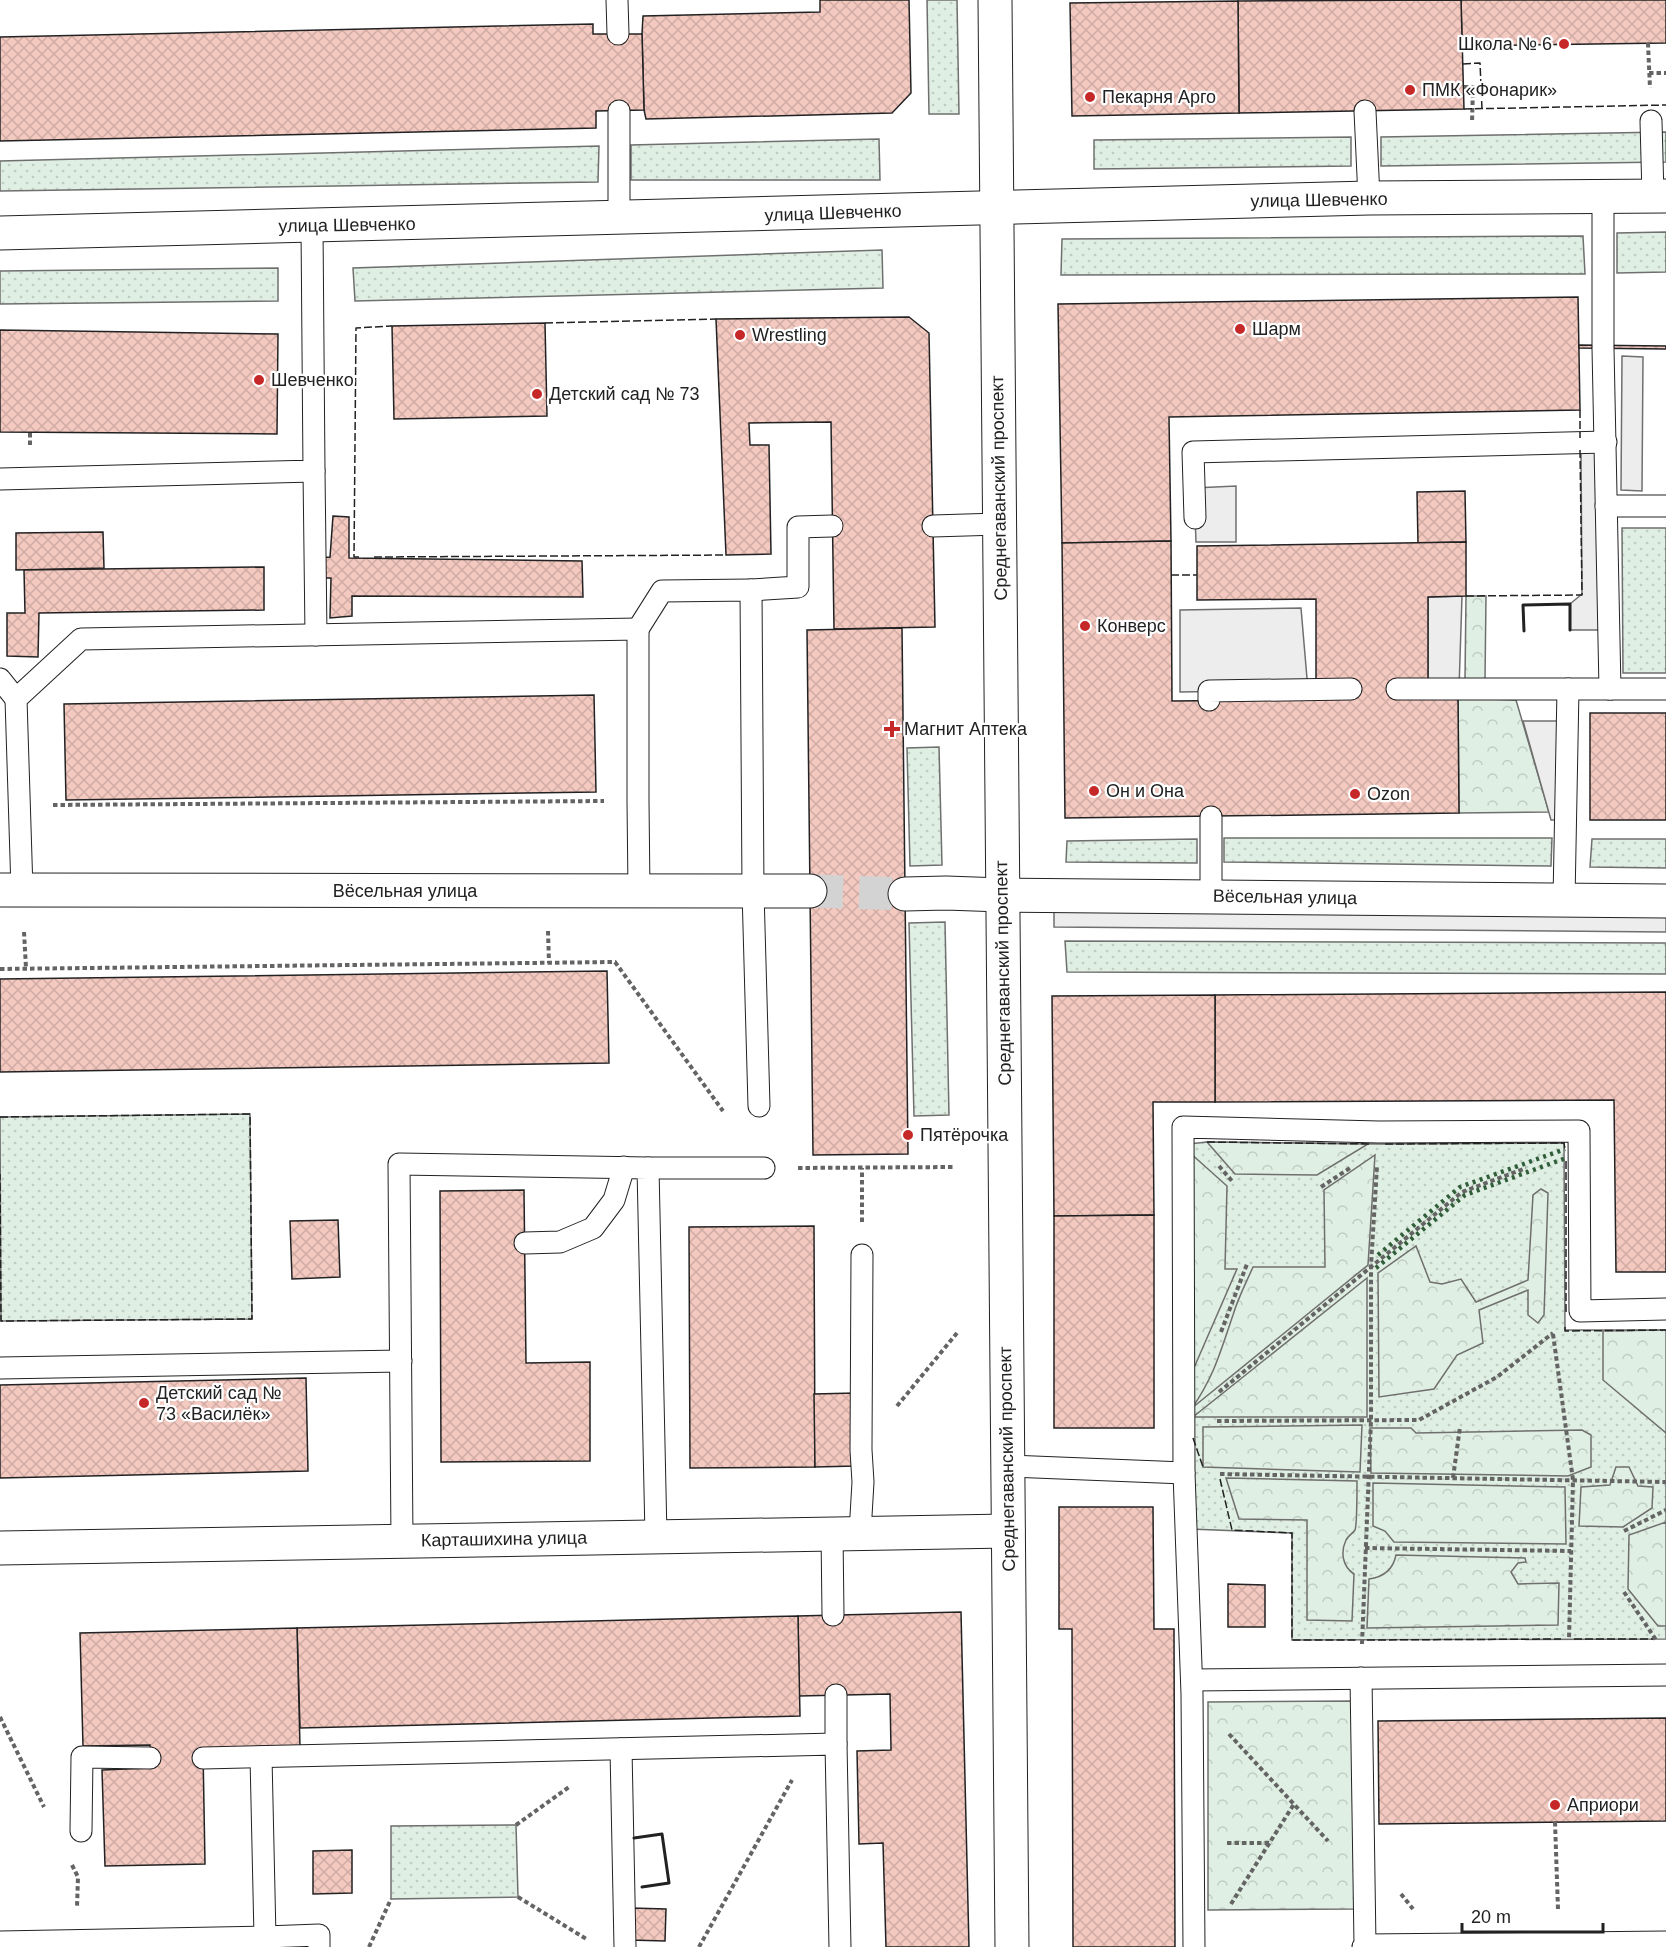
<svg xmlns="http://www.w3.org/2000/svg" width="1666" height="1947" viewBox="0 0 1666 1947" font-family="Helvetica,sans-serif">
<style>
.green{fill:url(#green-dots);stroke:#6f6f6f;stroke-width:1.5}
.forest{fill:url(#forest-crowns);stroke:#6f6f6f;stroke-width:1.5}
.parking{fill:#ededed;stroke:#6f6f6f;stroke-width:1.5}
.building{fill:url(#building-cross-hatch);stroke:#222;stroke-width:1.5}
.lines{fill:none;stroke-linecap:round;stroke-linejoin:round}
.minor-tunnel{stroke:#d3d3d3;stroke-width:33;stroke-dasharray:33 16;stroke-linecap:butt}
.service-casing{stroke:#222;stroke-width:23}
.minor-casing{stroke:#222;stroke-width:35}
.tertiary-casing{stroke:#222;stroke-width:35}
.path{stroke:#646464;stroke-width:4;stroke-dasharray:4.5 3;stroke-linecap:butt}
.service{stroke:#fff;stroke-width:21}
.minor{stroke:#fff;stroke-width:33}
.tertiary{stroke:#fff;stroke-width:33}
.hedge{stroke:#2f5e38;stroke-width:4.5;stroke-dasharray:3 4.5;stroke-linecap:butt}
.fence{stroke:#222;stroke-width:1.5;stroke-dasharray:8 3;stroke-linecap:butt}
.wall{stroke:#222;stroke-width:3}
.poi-dot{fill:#c62828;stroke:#fff;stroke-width:2}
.labels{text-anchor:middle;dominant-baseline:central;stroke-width:4.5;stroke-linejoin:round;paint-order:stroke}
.poi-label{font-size:18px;fill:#222;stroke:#fff;text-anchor:start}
.street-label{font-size:18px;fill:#222;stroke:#fff}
</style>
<defs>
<pattern id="green-dots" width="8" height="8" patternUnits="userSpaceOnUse" patternTransform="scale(1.5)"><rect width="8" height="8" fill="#e0efe3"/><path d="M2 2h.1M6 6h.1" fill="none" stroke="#c0cdc2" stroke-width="1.8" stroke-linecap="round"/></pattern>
<pattern id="forest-crowns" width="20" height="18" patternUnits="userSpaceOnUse" patternTransform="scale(1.5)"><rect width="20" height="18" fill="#e0efe3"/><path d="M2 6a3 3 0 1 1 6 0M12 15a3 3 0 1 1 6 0" fill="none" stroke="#c0cdc2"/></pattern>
<pattern id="building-cross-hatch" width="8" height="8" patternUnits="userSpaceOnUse" patternTransform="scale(1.5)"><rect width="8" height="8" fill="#f3c9c0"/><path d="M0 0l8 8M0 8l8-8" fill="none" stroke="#d0aca5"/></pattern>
</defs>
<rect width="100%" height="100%" fill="#fff"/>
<g class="green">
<path d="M927 0H957L959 114H929Z"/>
<path d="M1666 132V162L1381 166V137Z"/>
<path d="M1351 137V166L1094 169V140Z"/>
<path d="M879 139 880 180H631V145Z"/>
<path d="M599 146 598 182 0 191V161Z"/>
<path d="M1666 232V272L1617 273V233Z"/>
<path d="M1583 236 1585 274 1061 275 1062 239Z"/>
<path d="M882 250 883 288 355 301 353 268Z"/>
<path d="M278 268V301L0 304V271Z"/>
<path d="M1622 528H1666V673H1623Z"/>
<path d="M939 747 942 865 910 866 907 748Z"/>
<path d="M1224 838H1552L1551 866 1224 862Z"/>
<path d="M1197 839V863L1066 862 1067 841Z"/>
<path d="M1592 839H1666V868L1590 867Z"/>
<path d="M945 922 949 1115 914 1116 909 923Z"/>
<path d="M1065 941 1666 943V974L1067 972Z"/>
<path d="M250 1114 252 1319 1 1321 0 1117Z"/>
<path d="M1207 1142 1379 1144 1564 1143 1565 1330H1666V1639L1292 1640V1533L1190 1529 1189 1144Z"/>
<path d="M516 1825 518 1897 391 1899V1826Z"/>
</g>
<g class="forest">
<path d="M1466 596H1486L1485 681 1465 680Z"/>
<path d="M1458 698 1516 700 1549 812 1459 813Z"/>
<path d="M1207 1142 1368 1144 1317 1175 1235 1174Z"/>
<path d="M1189 1152 1227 1186 1225 1269H1237L1190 1377Z"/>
<path d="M1375 1155 1368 1265 1192 1408C1214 1377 1221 1350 1233 1315 1238 1298 1246 1283 1253 1267H1325L1324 1190Z"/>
<path d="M1541 1189 1548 1193 1544 1315 1538 1323 1528 1315V1290L1479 1310 1483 1343 1457 1355 1434 1389 1379 1397 1378 1273 1416 1246 1430 1282 1442 1284 1461 1279 1476 1302 1528 1280 1533 1195Z"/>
<path d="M1367 1278V1417H1193Z"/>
<path d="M1666 1330V1433L1603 1380V1331Z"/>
<path d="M1362 1425 1360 1472 1203 1467V1427Z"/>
<path d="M1370 1428H1411L1416 1433 1582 1430 1591 1435V1467L1568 1476 1371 1473Z"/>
<path d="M1616 1467H1629L1638 1486 1653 1487 1652 1508 1623 1527 1579 1526 1581 1487 1610 1485Z"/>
<path d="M1226 1478 1357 1481C1357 1489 1357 1525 1355 1530 1353 1533 1348 1536 1346 1540 1340 1553 1343 1567 1354 1574L1352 1621 1307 1620V1520L1239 1519Z"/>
<path d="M1373 1483 1565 1487 1566 1544 1394 1542 1385 1531 1373 1526Z"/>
<path d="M1666 1522V1626H1658L1628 1589 1629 1535Z"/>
<path d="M1396 1555 1525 1558 1526 1562 1518 1563 1511 1572 1518 1584 1559 1583 1558 1625 1367 1628 1369 1579C1384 1577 1393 1570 1396 1555Z"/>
<path d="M1353 1701 1355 1909 1208 1910V1702Z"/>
</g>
<g class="parking">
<path d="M1622 356 1643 357 1642 491 1621 490Z"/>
<path d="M1601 448 1603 630H1570V604L1582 594 1581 452Z"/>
<path d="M1236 486V542H1196L1194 488Z"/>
<path d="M1462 596 1459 689 1428 679V597Z"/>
<path d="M1301 608 1308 690 1180 692V610Z"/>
<path d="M1523 721H1567L1566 820H1551Z"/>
<path d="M1054 895 1666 901V932L1054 927Z"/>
</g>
<g class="building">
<path d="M820 0H909L911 93 892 113 646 119 644 110 642 34 643 16 820 12Z"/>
<path d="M1461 0H1666V43L1462 46Z"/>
<path d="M1461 0 1464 109 1239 113 1238 1Z"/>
<path d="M1238 1 1239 113 1072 116 1070 3Z"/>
<path d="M593 24V34H642L644 110 596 111V128L0 141V37Z"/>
<path d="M1578 297 1580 410 1169 417 1171 541 1062 543 1058 304Z"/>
<path d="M909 317 929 333 935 627 834 629 831 422 749 423 750 445H769L771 554 726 555 716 319Z"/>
<path d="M545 323 547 416 394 419 392 326Z"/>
<path d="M0 330 278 334 277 434 0 432Z"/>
<path d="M1579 345 1666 346V349L1579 348Z"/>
<path d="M1465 491 1466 542 1418 543 1417 492Z"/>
<path d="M333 516 349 517V558L582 561 583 597 352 596V616L330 618 331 578H320V558L330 557Z"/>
<path d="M103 532 104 568 16 570V533Z"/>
<path d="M1171 541 1172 701 1352 699 1316 681V599L1197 600V546L1466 542V596L1428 597V679L1458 697 1459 813 1065 818 1062 543Z"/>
<path d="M264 567V610L39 613 38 657 7 656V613H25L24 570Z"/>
<path d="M902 628 908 1154 813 1155 807 630Z"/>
<path d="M594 695 596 792 66 800 64 704Z"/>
<rect x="1590" y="713" width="76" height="107"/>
<path d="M607 971 609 1063 0 1072V979Z"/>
<path d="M1666 992V1272H1616L1614 1100 1215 1102V995Z"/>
<path d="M1215 995V1102H1153L1154 1215 1054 1216 1052 996Z"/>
<path d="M524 1190 526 1363 590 1362V1461L441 1462 440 1191Z"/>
<path d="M1154 1215V1428H1054V1216Z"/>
<path d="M338 1220 340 1277 292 1279 290 1221Z"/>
<path d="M814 1226 815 1467 690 1468 689 1227Z"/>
<path d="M306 1378 308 1471 0 1478V1385Z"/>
<path d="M855 1393 856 1466 815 1467 814 1394Z"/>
<path d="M1059 1507H1153L1154 1629H1174L1175 1947H1073L1072 1629H1059Z"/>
<path d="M1228 1584 1265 1585V1627H1228Z"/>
<path d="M961 1612 969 1947H886L883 1843 859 1844 857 1751 891 1750 890 1694 799 1696 798 1616Z"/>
<path d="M798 1616 800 1716 300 1728 297 1628Z"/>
<path d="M297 1628 300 1747 203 1750 205 1864 105 1866 102 1770 150 1768V1745L83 1746 80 1633Z"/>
<path d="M1666 1718V1821L1379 1824 1378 1721Z"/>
<path d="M352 1850V1893L313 1894V1851Z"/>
<path d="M630 1908 666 1909 665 1941 629 1940Z"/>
</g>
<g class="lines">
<path class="minor-tunnel" d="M810 891 905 894"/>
<g class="service-casing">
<g id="service">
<path d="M617 0 618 34"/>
<path d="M619 111V218"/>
<path d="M1365 111 1369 198"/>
<path d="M1651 121 1653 196"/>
<path d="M1603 197V345"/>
<path d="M314 471 316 635"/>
<path d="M0 479 314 471 312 226"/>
<path d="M1606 506H1666"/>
<path d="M1195 518 1193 452 1606 442"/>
<path d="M933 526 999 524"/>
<path d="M751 590 798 587V527L832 526"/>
<path d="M638 629 662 591 751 590 753 891 759 1106"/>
<path d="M0 679 16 699"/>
<path d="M1397 689H1610L1603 348"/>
<path d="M1610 689H1666"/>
<path d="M1209 700V691L1351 689"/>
<path d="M1211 817V897"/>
<path d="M22 890 16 699 81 639 638 629V801L639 891"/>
<path d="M1564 900 1568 689"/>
<path d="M648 1168H764"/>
<path d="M525 1243 560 1242 593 1228 614 1200 624 1167"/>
<path d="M0 1368 401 1361"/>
<path d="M1007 1466 1184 1473"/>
<path d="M832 1533 833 1615"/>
<path d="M860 1533 863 1482 861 1450 862 1255"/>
<path d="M402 1541 399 1164 648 1168 656 1536"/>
<path d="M1361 1678 1365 1945 1363 1947"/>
<path d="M1192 1680 1666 1675"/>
<path d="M836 1744V1695"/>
<path d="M621 1749 625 1947"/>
<path d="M261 1757 265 1937 319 1935V1947"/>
<path d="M203 1758 836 1744 840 1947"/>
<path d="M81 1831 82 1757 150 1758"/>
<path d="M0 1942 265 1937V1947"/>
<path d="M1365 1945 1666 1942"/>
<path d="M1194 1947 1192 1694 1184 1473 1183 1127 1379 1132 1579 1131 1580 1311 1666 1309"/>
</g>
</g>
<g class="minor-casing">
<g id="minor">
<path d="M995 0 1012 1947"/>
<path d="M0 890 810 891"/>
<path d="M905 894 946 893 1002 895 1666 901"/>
<path d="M0 1548 1008 1531"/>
</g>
</g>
<g class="tertiary-casing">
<path id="tertiary" d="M0 233 1369 198 1666 196"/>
</g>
<g class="path">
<path d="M1648 43 1650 88"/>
<path d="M1649 73H1666"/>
<path d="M1464 87H1473L1472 123"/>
<path d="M30 445V432"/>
<path d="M53 805 604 801"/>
<path d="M548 931 549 963"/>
<path d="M24 932 26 968"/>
<path d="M0 969 615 962 723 1111"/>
<path d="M1219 1166 1232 1181"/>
<path d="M798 1168 953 1167"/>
<path d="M1321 1187 1350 1168"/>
<path d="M862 1222V1168"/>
<path d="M1221 1332 1247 1264"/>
<path d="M1553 1334 1573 1480 1569 1640"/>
<path d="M1219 1392 1462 1192 1526 1168"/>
<path d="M897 1406 957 1333"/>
<path d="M1217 1421 1419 1420 1497 1377 1553 1333"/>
<path d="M1220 1474 1666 1482"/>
<path d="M1453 1478 1460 1427"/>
<path d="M1624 1531 1666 1510"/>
<path d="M1365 1548 1571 1551"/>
<path d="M1624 1592 1656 1640"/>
<path d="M1362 1644 1371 1420V1266L1377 1166"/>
<path d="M0 1717 44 1807"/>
<path d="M1229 1734 1328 1841"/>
<path d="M1555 1822 1558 1909"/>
<path d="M516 1825 569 1787"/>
<path d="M1227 1843H1270"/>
<path d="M72 1865 78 1877 77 1907"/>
<path d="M1401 1894 1413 1909"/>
<path d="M518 1897 588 1940"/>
<path d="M1231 1904 1294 1804"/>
<path d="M369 1947 391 1899"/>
<path d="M699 1947 792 1780"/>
</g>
<use href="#service" class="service"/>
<use href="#minor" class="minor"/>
<use href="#tertiary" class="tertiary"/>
<g class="hedge">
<path d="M1378 1255 1460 1187 1565 1149"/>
<path d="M1376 1268 1465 1195 1566 1158"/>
</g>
<g class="fence">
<path d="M1463 64 1480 63 1482 109"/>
<path d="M1464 109 1666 105"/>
<path d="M545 323 716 319"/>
<path d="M1580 410V438"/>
<path d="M359 557H354L356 328 392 326"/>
<path d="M374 557 726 555"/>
<path d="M1171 575H1197"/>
<path d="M1466 596 1582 595 1580 450"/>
<path d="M0 1117 250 1114 252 1319 1 1321 0 1174"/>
<path d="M1207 1142 1372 1144"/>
<path d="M1385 1144 1564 1143 1565 1149"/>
<path d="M1566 1161V1315"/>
<path d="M1565 1327V1331L1666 1330"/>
<path d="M1193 1438 1203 1467"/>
<path d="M1220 1479 1232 1530 1292 1533V1640H1356"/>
<path d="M1574 1639H1653"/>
<path d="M1367 1640 1561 1639"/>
</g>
<g class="wall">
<path d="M1524 631 1523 605 1570 604V630"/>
<path d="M634 1838 662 1834 669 1883 642 1887"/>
</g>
</g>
<g class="poi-dot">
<circle cx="1564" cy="44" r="6"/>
<circle cx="1410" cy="90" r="6"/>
<circle cx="1090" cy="97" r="6"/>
<circle cx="1240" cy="329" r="6"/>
<circle cx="740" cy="335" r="6"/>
<circle cx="259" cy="380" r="6"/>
<circle cx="537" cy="394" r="6"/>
<circle cx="1085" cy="626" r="6"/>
<path d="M889 720h6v6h6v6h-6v6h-6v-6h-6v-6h6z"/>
<circle cx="1094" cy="791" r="6"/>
<circle cx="1355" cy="794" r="6"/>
<circle cx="908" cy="1135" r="6"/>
<circle cx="144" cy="1403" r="6"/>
<circle cx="1555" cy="1805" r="6"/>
</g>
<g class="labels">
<g class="poi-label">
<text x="1552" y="44" text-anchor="end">Школа № 6</text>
<text x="1422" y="90">ПМК «Фонарик»</text>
<text x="1102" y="97">Пекарня Арго</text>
<text x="1252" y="329">Шарм</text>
<text x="752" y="335">Wrestling</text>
<text x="271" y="380">Шевченко</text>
<text x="549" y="394">Детский сад № 73</text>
<text x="1097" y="626">Конверс</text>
<text x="904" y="729">Магнит Аптека</text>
<text x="1106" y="791">Он и Она</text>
<text x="1367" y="794">Ozon</text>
<text x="920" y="1135">Пятёрочка</text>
<text x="156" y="1393">Детский сад №<tspan x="156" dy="21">73 «Василёк»</tspan></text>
<text x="1567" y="1805">Априори</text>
</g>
<g class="street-label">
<text transform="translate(1319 200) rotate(-1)">улица Шевченко</text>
<text transform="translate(833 213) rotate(-2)">улица Шевченко</text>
<text transform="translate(347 225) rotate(-1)">улица Шевченко</text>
<text transform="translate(999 488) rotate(-91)">Среднегаванский проспект</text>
<text x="405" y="891">Вёсельная улица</text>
<text transform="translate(1285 897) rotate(1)">Вёсельная улица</text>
<text transform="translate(1003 973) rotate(-91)">Среднегаванский проспект</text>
<text transform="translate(1007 1459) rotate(-91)">Среднегаванский проспект</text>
<text transform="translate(504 1539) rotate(-1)">Карташихина улица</text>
</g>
</g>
<path d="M1462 1923v9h141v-9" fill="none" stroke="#222222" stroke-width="3"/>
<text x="1471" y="1923" font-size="18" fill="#222222" stroke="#ffffff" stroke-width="4.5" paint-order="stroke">20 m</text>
</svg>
